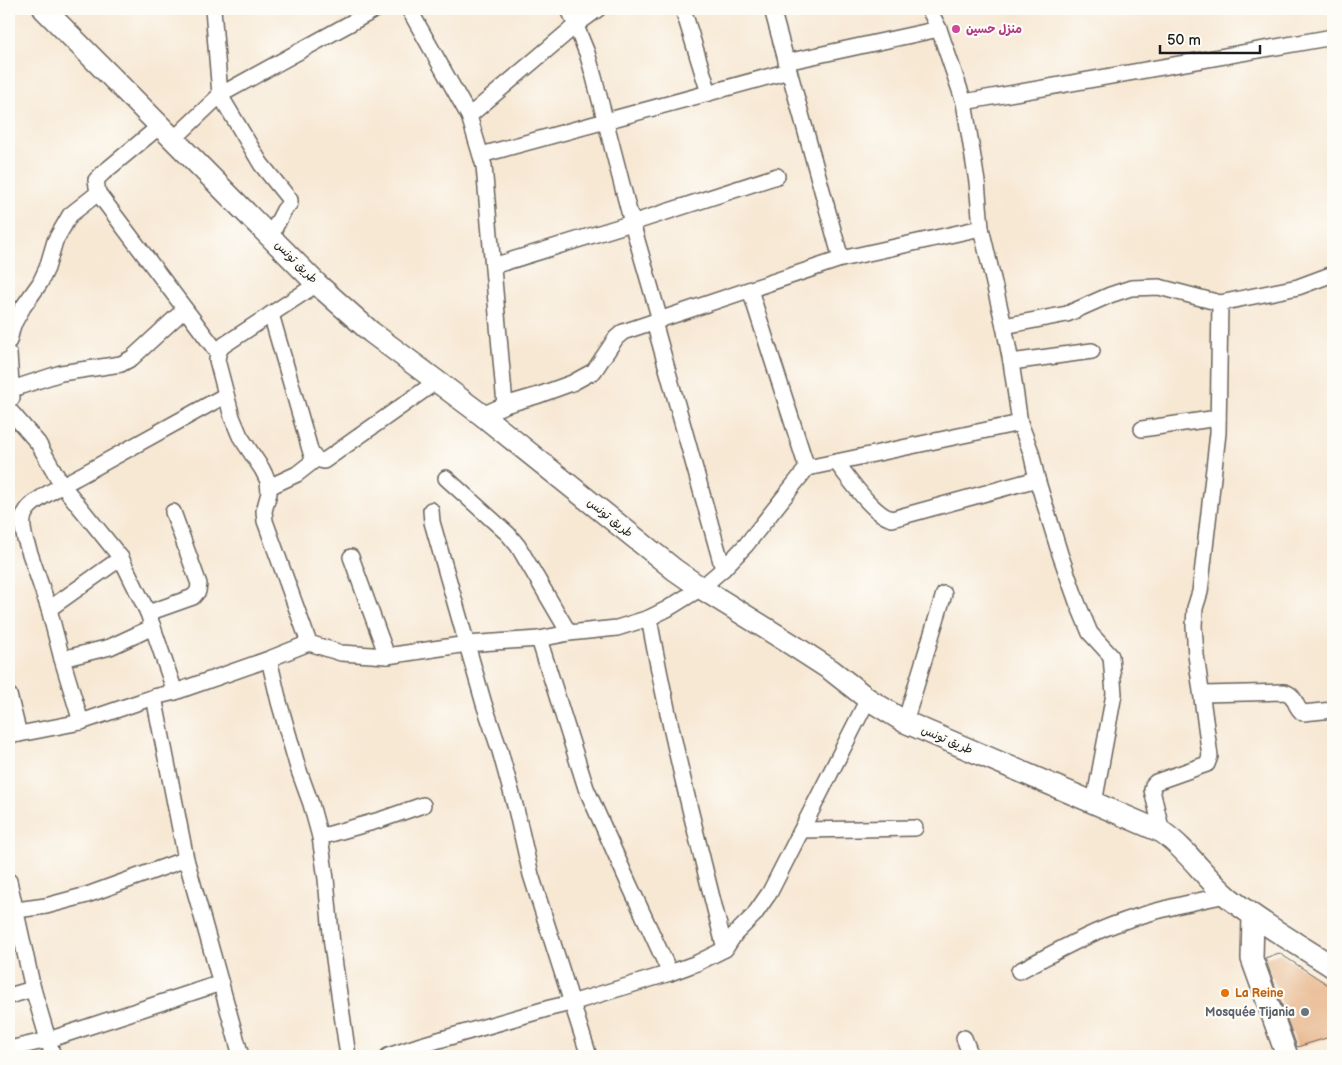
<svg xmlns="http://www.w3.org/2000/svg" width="1342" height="1065" viewBox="0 0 1342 1065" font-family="'Balsamiq Sans','Playpen Sans Arabic',sans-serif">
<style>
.building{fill:#e6b285}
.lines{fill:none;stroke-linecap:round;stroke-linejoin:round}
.street-casing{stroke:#69635c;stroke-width:18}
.secondary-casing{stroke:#69635c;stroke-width:24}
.street{stroke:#fff;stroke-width:15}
.secondary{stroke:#fff;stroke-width:21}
.hotel-dot{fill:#d1479c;stroke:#fdfcf7;stroke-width:2}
.food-dot{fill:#e8710a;stroke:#fdfcf7;stroke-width:2}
.worship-dot{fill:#6b7280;stroke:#fdfcf7;stroke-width:2}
.labels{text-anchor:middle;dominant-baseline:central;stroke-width:4.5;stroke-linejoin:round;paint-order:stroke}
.hotel-label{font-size:12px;font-weight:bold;fill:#b23c85;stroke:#fdfcf7;text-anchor:start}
.street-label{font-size:12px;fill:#1c1c1c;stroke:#fdfcf7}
.food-label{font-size:12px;font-weight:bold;fill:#c56008;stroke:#fdfcf7;text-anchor:start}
.worship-label{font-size:12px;font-weight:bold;fill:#5b616d;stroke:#fdfcf7;text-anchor:end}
</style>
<rect width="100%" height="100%" fill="#fdfcf7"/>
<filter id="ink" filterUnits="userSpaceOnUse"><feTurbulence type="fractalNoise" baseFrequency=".02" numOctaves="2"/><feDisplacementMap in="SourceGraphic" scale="10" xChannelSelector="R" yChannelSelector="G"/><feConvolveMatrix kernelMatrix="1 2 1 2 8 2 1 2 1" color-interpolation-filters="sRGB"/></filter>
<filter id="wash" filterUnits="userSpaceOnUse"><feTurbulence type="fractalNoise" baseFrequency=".0096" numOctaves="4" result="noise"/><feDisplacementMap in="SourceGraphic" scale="20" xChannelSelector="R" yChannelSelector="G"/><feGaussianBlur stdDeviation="1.12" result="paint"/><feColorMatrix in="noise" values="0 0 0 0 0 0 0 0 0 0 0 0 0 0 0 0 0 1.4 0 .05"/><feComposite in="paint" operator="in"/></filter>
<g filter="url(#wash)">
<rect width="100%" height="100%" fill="#f7e8d4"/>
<g id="blocks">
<path class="building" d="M1279 953 1333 988V1036L1297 1047 1265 958Z"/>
</g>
</g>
<g filter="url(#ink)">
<use href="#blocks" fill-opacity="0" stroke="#69635c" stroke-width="1"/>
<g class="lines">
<g class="street-casing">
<g id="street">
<path d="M409 9 469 116 484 166 505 405"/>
<path d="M569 9 587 53 594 77 632 223 660 320"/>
<path d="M683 9 709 93"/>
<path d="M772 9 841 259"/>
<path d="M929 9 939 29 964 102 977 182 981 228 1004 326 1011 362 1020 423 1031 452 1037 479 1060 554 1077 602 1090 633 1111 656 1114 694 1094 803"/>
<path d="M786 62 939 29"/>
<path d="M964 102 1333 37"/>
<path d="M469 116 576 25 598 9"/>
<path d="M161 125 103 173 96 180 98 193 218 353"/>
<path d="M174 139 220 95 213 9"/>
<path d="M481 155 789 71"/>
<path d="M270 237 284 210 290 203V200L261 164 220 95 376 9"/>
<path d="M493 266 632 223 777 176"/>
<path d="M750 290 807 468"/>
<path d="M271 314 311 453 316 459 324 461 437 381"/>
<path d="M654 322 723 569"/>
<path d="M1004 326 1067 314 1110 295 1131 288 1159 287 1220 303"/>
<path d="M9 341 13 325 23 307 40 283 47 268 55 241 70 215 98 193"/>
<path d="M9 354 12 398"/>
<path d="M1011 362 1092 351"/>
<path d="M12 389 61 373 121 364 132 358 185 309"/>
<path d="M9 410 11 412 38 443 62 485 121 558 148 613 175 692"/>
<path d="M482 415 505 405 539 395 572 383 594 371 616 338 623 332 841 259 981 228"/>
<path d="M1142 429 1218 418"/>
<path d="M836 462C849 478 873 515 892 519L1037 479"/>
<path d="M446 478 508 534 518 546 569 633"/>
<path d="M269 487 297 474 316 459"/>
<path d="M431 510 432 522 484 704 500 751 516 809 531 875 589 1056"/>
<path d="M351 557 387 656"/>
<path d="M49 609 121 558"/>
<path d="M148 613 193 597 198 591 199 584 173 512"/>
<path d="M649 618C669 729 697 839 725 949"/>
<path d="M539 639 586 788 629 884 670 973"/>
<path d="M309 643 265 521 264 511 269 493 268 481 262 469 240 436 232 417 217 360C218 353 219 349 224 345L317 284"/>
<path d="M62 659 110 647 153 627"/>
<path d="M269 659 279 702 298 768 311 804 320 837 326 879 332 945 348 1056"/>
<path d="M1202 694 1284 692C1297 695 1293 706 1303 713L1333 710"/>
<path d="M9 695 19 734"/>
<path d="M154 697 186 859 241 1056"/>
<path d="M81 722 62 659 49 609 25 539C23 529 20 519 27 510 35 498 71 481 85 473 132 447 179 421 226 395"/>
<path d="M905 722 944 594"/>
<path d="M9 736 81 722 154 697 175 692 269 659 309 643 341 653 387 656 467 644 539 639 569 633 617 628 649 618 667 609 701 588 723 569 746 545 807 468 836 462 1020 423"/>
<path d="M802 830 915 828"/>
<path d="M1162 832 1152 790 1153 785 1156 782 1207 764 1210 756 1196 655 1194 626 1195 608 1200 592 1218 433 1220 303 1298 287 1333 274"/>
<path d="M320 837 380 820 423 805"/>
<path d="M9 881 33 989 53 1056"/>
<path d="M9 911 46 906 87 895 186 859"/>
<path d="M1019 971C1050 955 1081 937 1113 925 1150 911 1188 903 1226 895"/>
<path d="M9 996 33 989"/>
<path d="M964 1038 971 1056"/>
<path d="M9 1049 48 1040 221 983"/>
<path d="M388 1056 418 1046 550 1008 571 1003 670 973 697 963 725 949 735 934 754 915 770 892 868 699"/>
</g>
</g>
<g class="secondary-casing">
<g id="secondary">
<path d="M44 9 317 284 371 332 482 415 675 570 701 588 791 644 831 670 868 699 905 722 1162 832C1188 850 1204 877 1228 897 1260 923 1298 944 1333 967"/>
<path d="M1253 916 1252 959 1287 1056"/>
</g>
</g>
<use href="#street" class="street"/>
<use href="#secondary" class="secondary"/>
</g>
</g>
<circle class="hotel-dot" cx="956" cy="29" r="5"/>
<circle class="food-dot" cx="1225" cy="993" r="5"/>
<circle class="worship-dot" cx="1305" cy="1012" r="5"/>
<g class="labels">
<g class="hotel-label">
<text x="966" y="29">منزل حسين</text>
</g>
<g class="street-label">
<text transform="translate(296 262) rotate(45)">طريق تونس</text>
<text transform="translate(610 518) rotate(39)">طريق تونس</text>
<text transform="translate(947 740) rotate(23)">طريق تونس</text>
</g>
<g class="food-label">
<text x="1235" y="993">La Reine</text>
</g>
<g class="worship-label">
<text x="1295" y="1012">Mosquée Tijania</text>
</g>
</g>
<rect width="1342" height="1065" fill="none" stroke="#fdfcf7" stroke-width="30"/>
<path d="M1160 45v8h100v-8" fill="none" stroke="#1c1c1c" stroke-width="2.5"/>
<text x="1167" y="45" font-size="15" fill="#1c1c1c" stroke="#fdfcf7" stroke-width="4" paint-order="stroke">50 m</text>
</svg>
